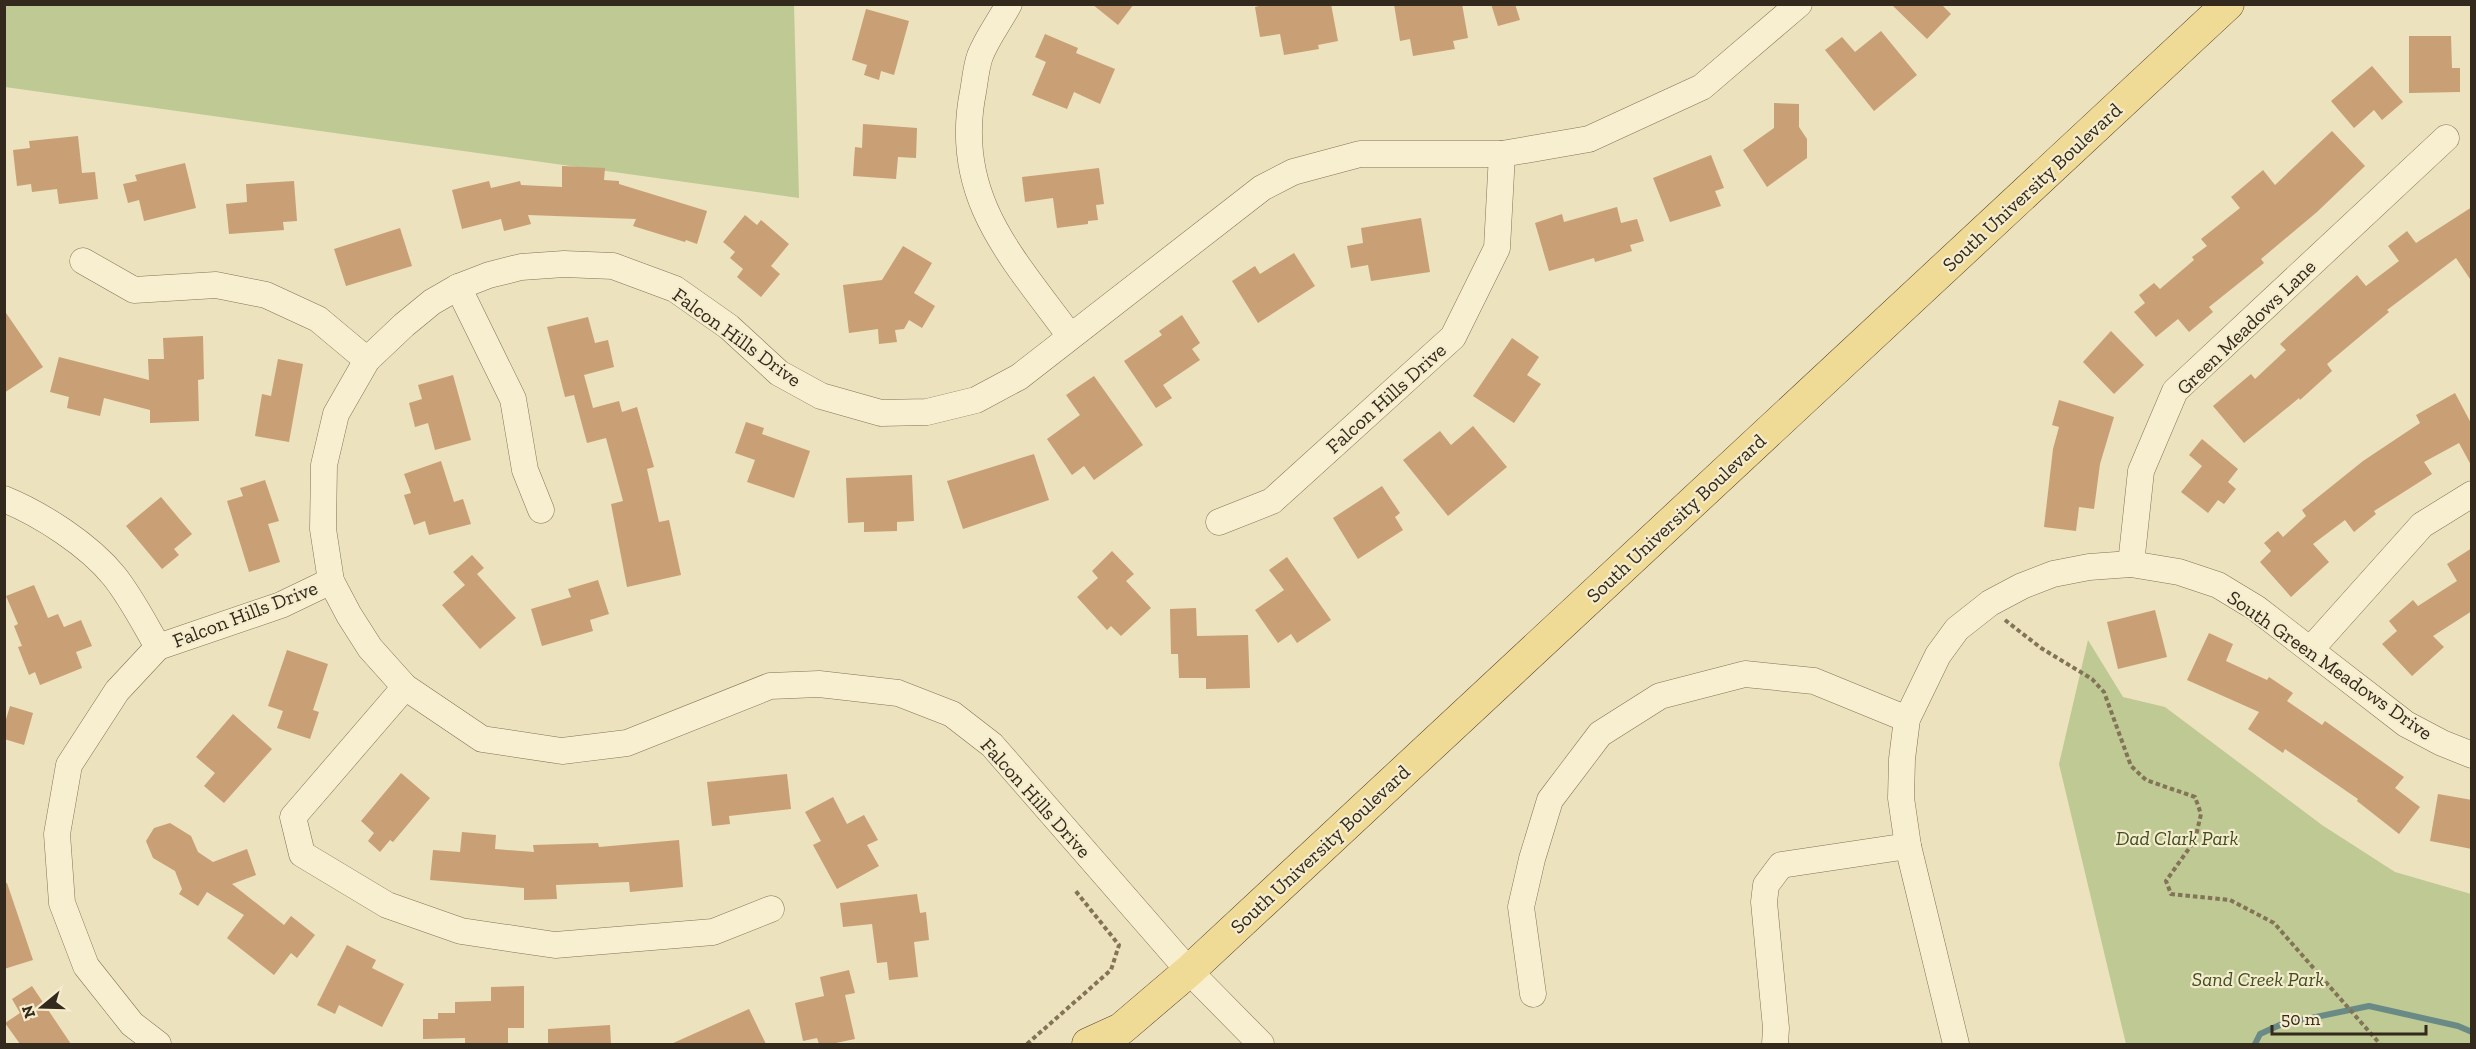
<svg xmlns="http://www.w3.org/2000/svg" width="2476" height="1049" viewBox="0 0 2476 1049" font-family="'Zilla Slab',serif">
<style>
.green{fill:#bec993}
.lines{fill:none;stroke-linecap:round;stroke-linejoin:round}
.stream{stroke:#698a85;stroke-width:6}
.building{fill:#c99f75}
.minor-casing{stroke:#837357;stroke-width:27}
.major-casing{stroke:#51402c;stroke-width:33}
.path{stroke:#837357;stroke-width:4;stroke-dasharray:4.5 3;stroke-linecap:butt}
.minor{stroke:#f7efd0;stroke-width:26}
.major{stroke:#efdb95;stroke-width:32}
.labels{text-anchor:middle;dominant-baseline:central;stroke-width:4.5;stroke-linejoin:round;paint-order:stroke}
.street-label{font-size:20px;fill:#33291c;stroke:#f4eccd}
.park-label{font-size:20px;font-style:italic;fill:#404f23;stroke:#f4eccd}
</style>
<rect width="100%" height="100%" fill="#ece2be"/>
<g class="green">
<path d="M5 5H794L799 198 5 87Z"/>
<path d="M2088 640 2123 697 2165 707 2322 825 2395 872 2471 894V1044H2126L2059 764Z"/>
</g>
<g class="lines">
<path class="stream" d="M2255 1044 2260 1034 2282 1024 2369 1006 2458 1026 2472 1032"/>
</g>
<g class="building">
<path d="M1092 4H1134L1118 25Z"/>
<path d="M1268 4H1331L1338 41 1318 45 1319 49 1284 55 1280 34 1260 37 1255 7Z"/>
<path d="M1394 4H1462L1468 38 1453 41 1455 49 1413 56 1410 39 1400 41Z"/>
<path d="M1491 4H1515L1520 20 1498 26Z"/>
<path d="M1891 4H1941L1951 14 1927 39Z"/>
<path d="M866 9 909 21 894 75 881 71 879 80 864 75 867 65 852 60Z"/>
<path d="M1881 31 1917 75 1874 111 1825 50 1842 37 1855 52Z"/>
<path d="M1045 34 1078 48 1076 53 1115 69 1100 104 1074 92 1067 109 1032 95 1046 62 1035 57Z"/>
<path d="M2409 36H2451L2452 68H2460V92L2409 93Z"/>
<path d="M2372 66 2403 102 2382 120 2374 110 2354 128 2331 101Z"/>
<path d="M1774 103 1799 104V127L1807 139V158L1767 187 1743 150 1774 128Z"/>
<path d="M863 124 917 128 916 158 898 157 896 179 853 176 855 147 862 148Z"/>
<path d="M2332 131 2365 166 2317 212 2261 259 2264 263 2209 307 2213 312 2189 332 2178 319 2156 337 2134 312 2145 303 2139 295 2154 283 2160 289 2194 260 2192 257 2207 246 2201 239 2240 208 2231 197 2263 170 2275 185Z"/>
<path d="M78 136 82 173 95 172 98 199 59 204 57 189 32 192 31 184 17 186 13 150 30 148 29 141Z"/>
<path d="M1711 155 1724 188 1715 191 1721 206 1670 222 1653 178Z"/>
<path d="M185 163 196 208 144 221 139 200 128 203 123 184 137 181 135 175Z"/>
<path d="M562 166 605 168 604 180 619 181V184L707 211 697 244 686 240 685 242 633 226 636 219 528 215 531 224 504 231 501 219 462 229 452 190 489 181 491 188 520 181 521 185 562 187Z"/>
<path d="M1099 168 1104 204 1096 205 1098 220 1088 221V224L1057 228 1053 198 1025 202 1022 177Z"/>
<path d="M294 181 297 221 283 222 284 230 229 234 226 204 247 202 246 184Z"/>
<path d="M1617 207 1621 223 1637 219 1644 241 1630 245 1632 251 1595 262 1594 258 1549 271 1535 223 1562 214 1564 222Z"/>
<path d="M2472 207V282L2456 258 2387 310 2389 312 2327 364 2332 371 2300 400 2299 398 2244 443 2213 406 2251 374 2255 379 2286 350 2280 344 2357 275 2366 286 2399 261 2388 246 2407 231 2416 243Z"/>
<path d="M745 215 757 225 761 220 789 244 771 266 780 274 761 297 737 277 743 269 730 258 735 252 723 242Z"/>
<path d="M1421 218 1430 272 1371 281 1368 265 1351 268 1347 246 1363 243 1361 228Z"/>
<path d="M400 228 412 266 346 286 334 249Z"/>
<path d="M903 246 932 263 914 293 935 306 922 328 909 320 904 329 895 330 897 342 879 344 878 329 849 333 843 285 882 280Z"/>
<path d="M1294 253 1315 286 1258 323 1232 281 1255 266 1260 274Z"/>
<path d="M4 310 43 367 4 393Z"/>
<path d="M1182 315 1200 343 1192 349 1200 360 1163 385 1172 398 1156 408 1124 361 1162 335 1159 331Z"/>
<path d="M588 317 595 343 608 340 614 367 584 375 593 408 619 401 622 412 637 407 654 467 647 469 659 522 669 520 681 575 627 587 611 504 623 501 606 438 587 443 574 395 565 397 547 327Z"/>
<path d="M2111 331 2144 365 2114 394 2083 362Z"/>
<path d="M203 336 204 379 198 380 199 421 150 423V410L104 398 100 416 67 408 69 397 50 392 59 357 149 380 148 359H164L163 338Z"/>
<path d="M1512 338 1539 357 1527 375 1541 384 1514 423 1473 396Z"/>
<path d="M278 359 303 364 289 442 255 436 262 394 271 396Z"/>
<path d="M453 375 471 440 435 450 428 423 415 427 409 403 422 399 418 385Z"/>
<path d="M1094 376 1143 445 1094 480 1084 466 1072 475 1047 439 1080 415 1066 395Z"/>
<path d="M2455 393 2472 425V467L2459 443 2424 462 2432 474 2374 511 2376 514 2354 532 2345 520 2313 544 2329 562 2291 597 2260 562 2271 551 2264 543 2278 531 2283 537 2306 516 2302 510 2363 461 2420 423 2416 415Z"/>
<path d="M2059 400 2114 417 2100 464 2094 509 2079 507 2076 531 2044 527 2053 449 2059 427 2052 425Z"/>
<path d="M746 422 764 428 762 434 810 451 794 498 747 482 755 460 735 453Z"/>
<path d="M1473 426 1507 467 1448 516 1403 460 1440 431 1451 445Z"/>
<path d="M2202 439 2238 469 2228 482 2236 489 2224 504 2218 500 2208 513 2181 492 2202 466 2189 455Z"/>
<path d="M1034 454 1049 500 963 529 947 481Z"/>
<path d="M441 461 454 502 463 499 471 524 429 535 425 521 414 525 404 495 411 493 404 474Z"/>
<path d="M912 475 914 521 897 522V531L864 532V522L848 523 846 478Z"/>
<path d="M265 480 279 521 268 524 280 562 249 572 227 501 243 496 240 488Z"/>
<path d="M1382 486 1400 513 1395 517 1403 530 1358 559 1333 518Z"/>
<path d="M161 497 192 534 174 549 179 555 162 569 126 526Z"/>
<path d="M2472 548V611L2433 636 2444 647 2412 676 2382 644 2397 631 2389 621 2413 600 2418 606 2457 581 2447 564Z"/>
<path d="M1112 551 1134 574 1126 581 1151 608 1121 636 1111 626 1107 630 1077 597 1098 578 1092 571Z"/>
<path d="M472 555 484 568 477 574 516 618 480 649 442 605 465 585 453 572Z"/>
<path d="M1287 557 1331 620 1297 643 1291 634 1278 643 1255 610 1284 590 1269 570Z"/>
<path d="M598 580 609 614 590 620 593 631 542 646 531 609 571 597 568 589Z"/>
<path d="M34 585 48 618 58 614 64 627 81 620 92 646 76 652 82 668 40 685 35 672 29 675 18 647 22 646 14 626 18 624 6 596Z"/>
<path d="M1196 608 1197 636 1248 635 1250 688 1206 689V678H1179L1178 654H1171L1170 609Z"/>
<path d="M2155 610 2167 657 2118 669 2107 622Z"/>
<path d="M2209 633 2233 644 2226 661 2267 680 2269 677 2293 693 2287 701 2322 725 2325 721 2404 777 2395 788 2420 807 2399 834 2357 801 2358 799 2285 749 2283 753 2248 729 2259 712 2187 680Z"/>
<path d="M287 650 328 664 313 710 319 712 310 739 277 728 283 711 268 706Z"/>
<path d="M10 706 33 713 24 745 4 739V726Z"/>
<path d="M233 714 272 749 224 803 204 786 215 773 196 757Z"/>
<path d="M401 773 430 798 393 842 390 840 380 852 368 841 374 833 361 821Z"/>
<path d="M787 774 791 809 729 816 730 824 712 826 707 782Z"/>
<path d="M2438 794 2472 800V849L2430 841Z"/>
<path d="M833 797 847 824 864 815 878 840 867 845 879 866 837 889 813 845 821 841 805 812Z"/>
<path d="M170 823 191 836 198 852 213 862 247 849 256 875 232 884 284 925 291 916 315 935 297 958 291 953 274 975 227 938 244 915 207 892 198 906 179 894 182 889 175 871 153 858 146 841 154 828Z"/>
<path d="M462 832 496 835 495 849 534 852 533 845 598 843 599 847 679 840 683 887 630 892 629 882 556 885 557 899 524 900V888L430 880 433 850 460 852Z"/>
<path d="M4 883H7L33 960 4 969Z"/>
<path d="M917 894 920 913 926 912 929 940 914 942 918 977 889 980 887 962 877 963 872 924 843 927 840 903Z"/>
<path d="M347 945 376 960 372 968 404 984 382 1027 339 1005 335 1014 317 1005Z"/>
<path d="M849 970 855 993 845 995 855 1039 831 1044H819L817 1038 803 1041 795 1003 824 996 820 977Z"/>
<path d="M32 986 71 1044H20L5 1023 20 1013 12 999Z"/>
<path d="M524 986V1028H508V1044H465V1038L423 1039V1019H438V1013H455V1002L491 1001V987Z"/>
<path d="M749 1009 766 1044H671Z"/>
<path d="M610 1025 611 1044H548V1029Z"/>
</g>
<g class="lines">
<g class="minor-casing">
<g id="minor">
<path d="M1009 4C1000 21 987 38 980 56 976 67 975 81 973 92 952 197 1013 258 1070 336"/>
<path d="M83 261 134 290 216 285 266 295 318 319 367 360"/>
<path d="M458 287 513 399 525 470 541 510"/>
<path d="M4 499C41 514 89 545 114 576 131 597 144 623 158 647"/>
<path d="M1219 522 1272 501 1453 337 1497 248 1502 154"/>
<path d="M2131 564 2141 471 2175 391 2446 138"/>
<path d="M2311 649 2422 525 2472 494"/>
<path d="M405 687 293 817 302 854 387 905 461 931 555 945 713 932 771 909"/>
<path d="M1533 994 1521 907 1532 859 1550 800 1600 734 1660 696 1745 674 1814 681 1907 719"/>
<path d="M158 1044 132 1024 86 966 62 903 57 834 69 765 117 691 158 647 281 605 331 581"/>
<path d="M1261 1044 1189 971 992 745 952 714 898 693 819 684 770 686 627 743 562 751 482 739 405 687 370 648 349 615 331 581 323 529 324 465 336 414 367 360 404 325 432 302 458 287 489 275 521 267 564 264 613 266 675 289 729 327 779 373 821 396 881 413 927 412 976 400 1019 377 1262 188 1293 172 1360 154H1502L1589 139 1702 87 1799 4"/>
<path d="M1775 1044 1776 1028 1764 902 1766 885 1781 865 1908 846"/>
<path d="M1956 1044 1908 846 1901 798 1902 759 1907 719 1938 655 1957 629 1990 603 2022 586 2053 574 2089 567 2131 564 2179 572 2218 585 2256 608 2406 724 2442 743 2472 755"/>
</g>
</g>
<g class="major-casing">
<path id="major" d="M1088 1044 1121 1029 1189 971 2228 4"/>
</g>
<g class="path">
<path d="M2005 620 2041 648 2092 679 2104 692 2131 766 2146 780 2195 797 2201 814 2195 840 2166 881 2171 894 2230 900 2274 923 2380 1044"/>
<path d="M1027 1044 1111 970 1119 945 1074 889"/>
</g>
<use href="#minor" class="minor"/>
<use href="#major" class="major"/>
</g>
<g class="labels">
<g class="street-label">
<text transform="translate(2032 187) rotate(-43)">South University Boulevard</text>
<text transform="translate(2246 327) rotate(-44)">Green Meadows Lane</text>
<text transform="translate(737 337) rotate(36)">Falcon Hills Drive</text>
<text transform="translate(1386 398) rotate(-42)">Falcon Hills Drive</text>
<text transform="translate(1676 518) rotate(-43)">South University Boulevard</text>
<text transform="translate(245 614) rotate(-21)">Falcon Hills Drive</text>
<text transform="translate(2330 665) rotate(35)">South Green Meadows Drive</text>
<text transform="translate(1036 798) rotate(48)">Falcon Hills Drive</text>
<text transform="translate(1320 849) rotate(-43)">South University Boulevard</text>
</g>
<g class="park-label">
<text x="2177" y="838">Dad Clark Park</text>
<text x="2258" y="979">Sand Creek Park</text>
</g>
</g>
<rect width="2476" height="1049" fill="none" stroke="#33291c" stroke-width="12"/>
<g transform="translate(42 1007) rotate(251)" stroke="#f4eccd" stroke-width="4.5" paint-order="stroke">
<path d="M0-4.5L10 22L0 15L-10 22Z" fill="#33291c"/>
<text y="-9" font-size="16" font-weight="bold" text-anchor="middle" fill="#33291c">N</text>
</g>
<path d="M2272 1025v9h154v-9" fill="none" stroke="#33291c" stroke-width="3"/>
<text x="2281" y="1025" font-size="18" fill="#33291c" stroke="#f4eccd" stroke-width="4.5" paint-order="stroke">50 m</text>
</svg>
